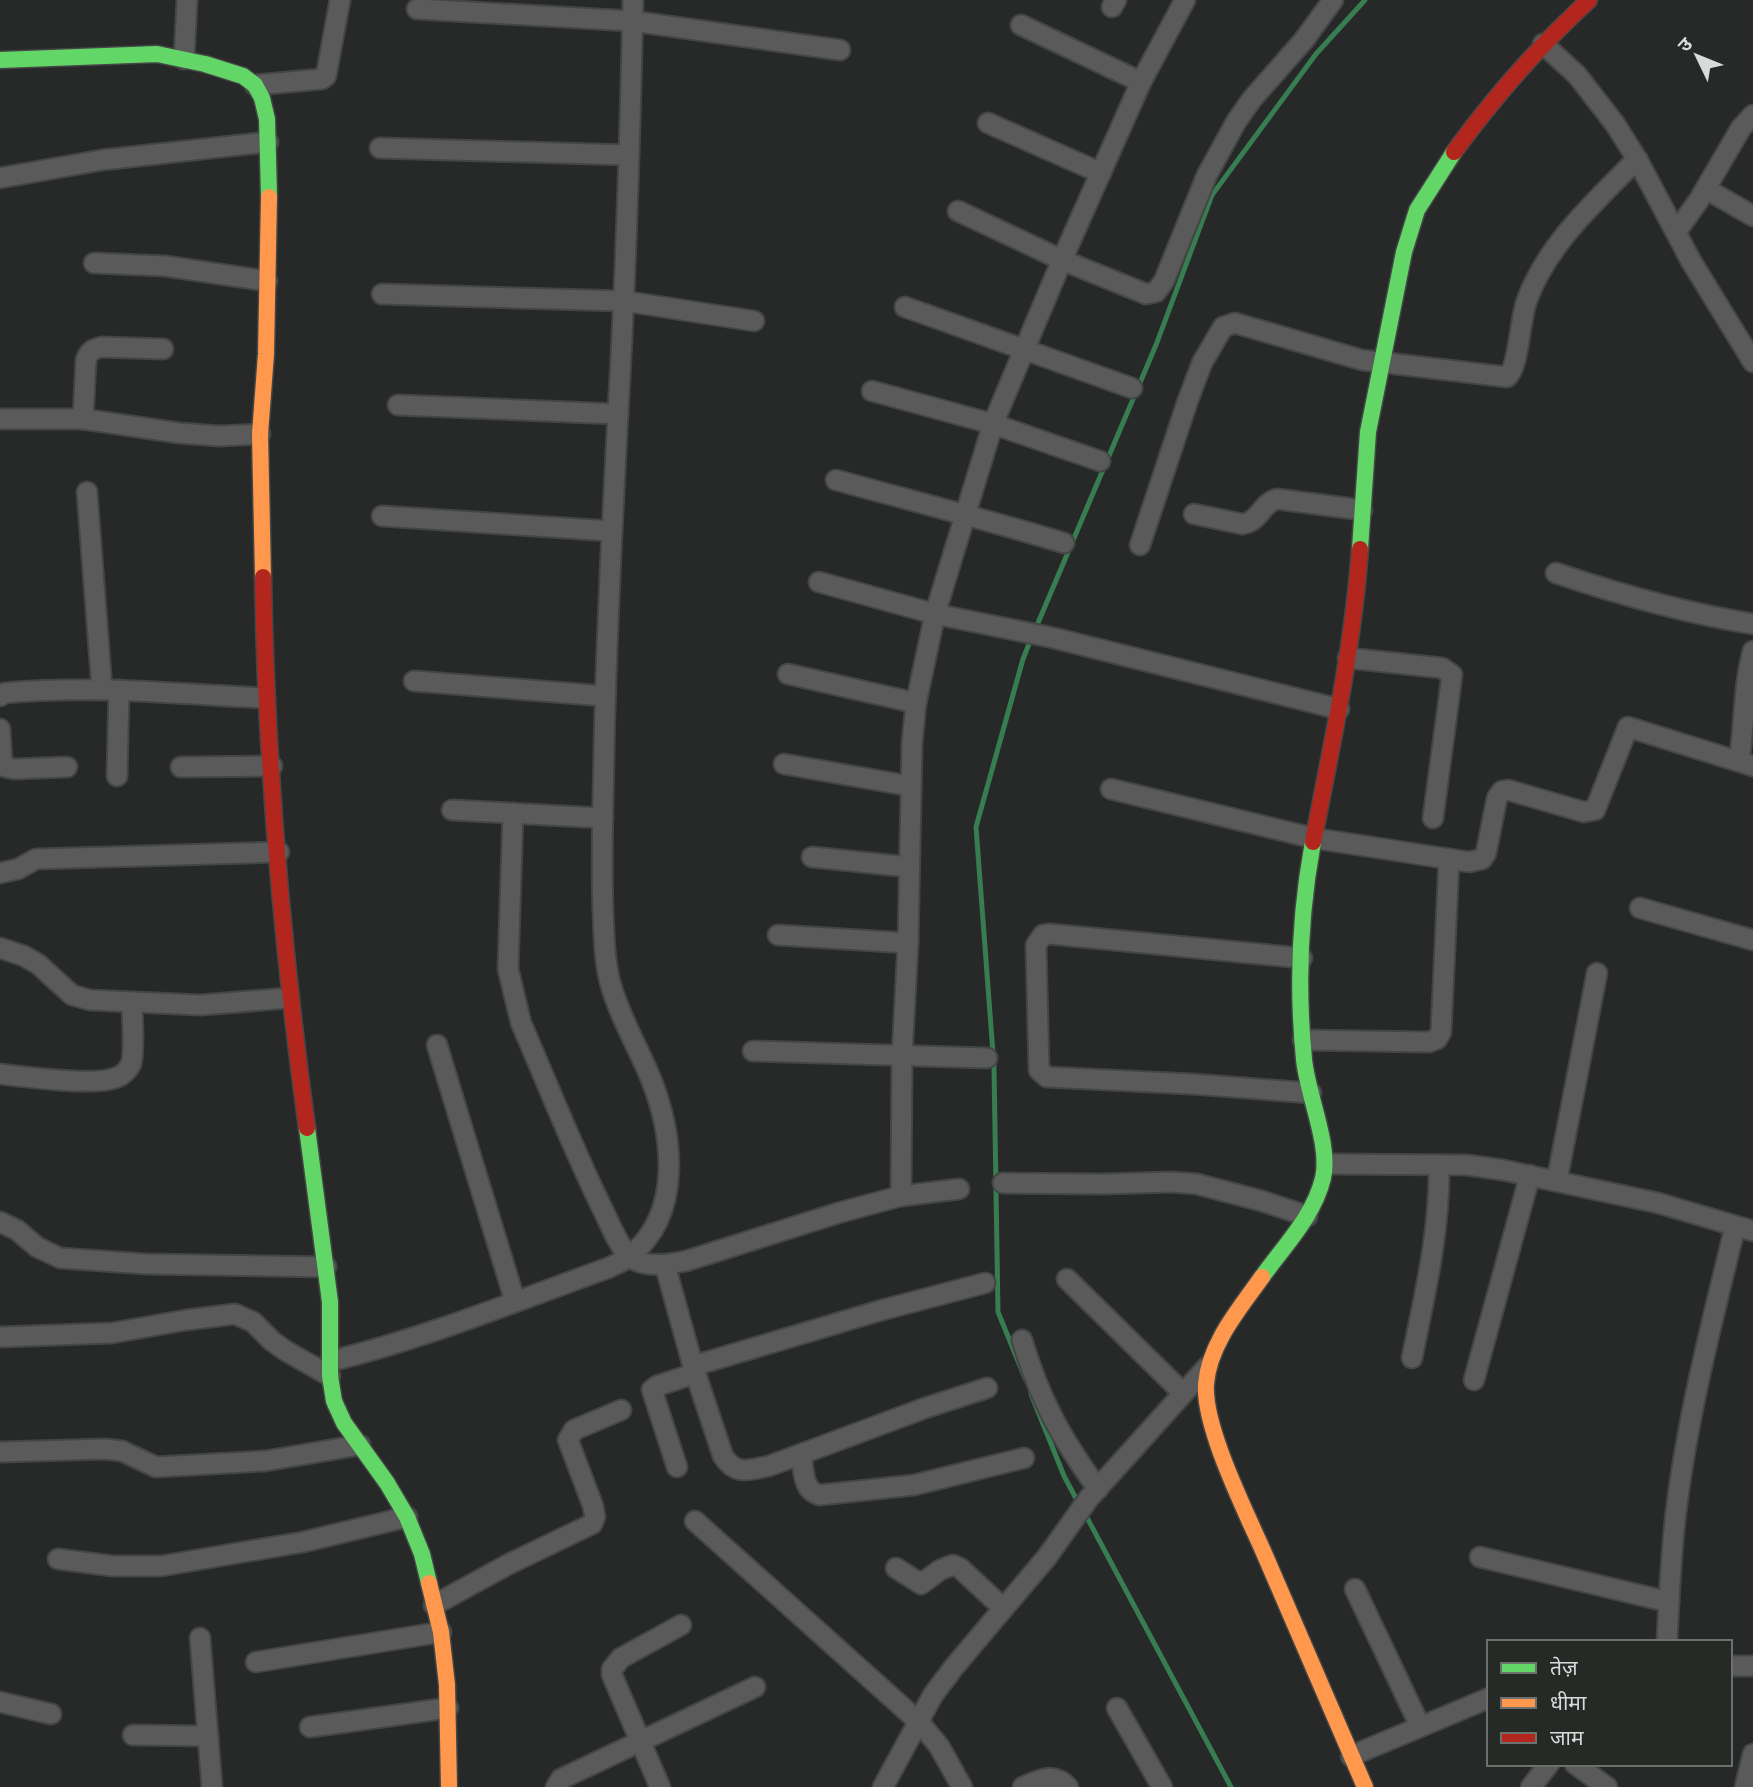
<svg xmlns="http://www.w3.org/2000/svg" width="1753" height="1787" viewBox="0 0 1753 1787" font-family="Cabin,'Noto Sans Devanagari',sans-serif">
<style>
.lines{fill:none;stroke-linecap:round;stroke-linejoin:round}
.stream{stroke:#387c51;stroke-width:5}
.street-casing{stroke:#444645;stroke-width:23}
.fast-casing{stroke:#444645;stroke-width:19}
.slow-casing{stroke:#444645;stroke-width:19}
.jam-casing{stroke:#444645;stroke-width:19}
.street{stroke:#595a59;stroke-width:19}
.fast{stroke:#63d668;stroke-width:16}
.slow{stroke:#ff974d;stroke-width:16}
.jam{stroke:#b3261e;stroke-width:16}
</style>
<rect width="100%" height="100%" fill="#272928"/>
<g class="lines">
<g class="stream">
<path d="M1035 630 1156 345 1212 195 1316 54 1365 0"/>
<path d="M1025 1378 998 1312 994 1067 976 827 1023 659 1031 639"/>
<path d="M1031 1394 1064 1476 1079 1504"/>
<path d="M1084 1512 1231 1787"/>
</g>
<g class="street-casing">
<g id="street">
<path d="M1112 7 1116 0"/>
<path d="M417 9 632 21 840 50"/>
<path d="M1021 25 1141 82"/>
<path d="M1543 44 1577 75 1615 124 1637 159 1691 261 1753 362"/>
<path d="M184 59 187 0"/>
<path d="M255 85 322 79 326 76 340 0"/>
<path d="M988 123 1101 173"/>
<path d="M380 148 629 155"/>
<path d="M0 178 102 160 268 142"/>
<path d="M1706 189 1753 216"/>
<path d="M958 211 1062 260 1146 294 1156 292 1164 281 1207 175 1236 122 1252 99 1304 40 1333 0"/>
<path d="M1676 232 1699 200 1741 128 1753 115"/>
<path d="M94 263 165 266 267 281"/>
<path d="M382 294 624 301 754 321"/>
<path d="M905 307 1132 388"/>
<path d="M872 391 993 424 1100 461"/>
<path d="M398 405 618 414"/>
<path d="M0 419H83L179 433 220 436 260 434"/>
<path d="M83 419 86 360C89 351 93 349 102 347L163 349"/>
<path d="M836 480C912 501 989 520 1064 543"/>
<path d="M87 492 102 689"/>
<path d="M1194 514 1242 524C1260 522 1261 503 1277 499L1362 510"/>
<path d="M382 516 611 531"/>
<path d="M1140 545 1188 400 1202 363 1223 327 1235 323 1362 360 1507 377C1519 368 1520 317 1527 300 1548 243 1596 201 1637 159"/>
<path d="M1556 573C1621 595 1685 613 1753 624"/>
<path d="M819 582 935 614 1054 638 1339 709"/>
<path d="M1348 658 1442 668 1452 675 1433 818"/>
<path d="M788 674 916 703"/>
<path d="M414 681 605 696"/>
<path d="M0 696 5 693C92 685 178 694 265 698"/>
<path d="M0 729 2 762 5 767 14 769 67 767"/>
<path d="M1739 761C1745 724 1743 687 1753 651"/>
<path d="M784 764 910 786"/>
<path d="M181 767 272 766"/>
<path d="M117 776 119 690"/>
<path d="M1111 789 1313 838 1469 862 1482 859 1486 853 1497 798 1502 791 1508 790 1584 812 1595 810 1628 727 1753 766"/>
<path d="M452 810 603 818"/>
<path d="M513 813 508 969 521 1023C548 1085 573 1149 603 1210 609 1222 619 1247 629 1256 643 1269 670 1264 686 1261L838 1213 901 1196 959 1189"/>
<path d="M812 857 909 867"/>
<path d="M0 873 18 869 36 859 279 852"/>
<path d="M1640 908 1753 940"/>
<path d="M778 935 908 943"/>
<path d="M0 948 24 956 38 964 72 995 90 1000 200 1005 289 998"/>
<path d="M1302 958 1050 934 1043 935 1036 945 1039 1070 1047 1077 1192 1084 1311 1093"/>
<path d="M1303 1040 1429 1042 1437 1039 1441 1032 1449 859"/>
<path d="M437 1045 515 1301"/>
<path d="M753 1051 987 1058"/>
<path d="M0 1074C24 1077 94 1086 115 1078 122 1076 128 1070 131 1064 135 1052 132 1017 132 1003"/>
<path d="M1326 1164 1467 1165 1503 1170 1658 1203 1753 1231"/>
<path d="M1557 1180 1597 973"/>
<path d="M1003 1183 1102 1184 1171 1182 1197 1184 1262 1201 1307 1216"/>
<path d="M901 1196 902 1056 908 943 912 743 916 703 935 614 993 424 1062 260 1141 82 1185 0"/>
<path d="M0 1222 17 1230 37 1247 60 1258 146 1264 326 1267"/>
<path d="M665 1265 693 1366 723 1456C736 1476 748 1470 769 1466L925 1408 987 1388"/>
<path d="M1067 1279 1183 1393"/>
<path d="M0 1337 112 1333 186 1320 235 1314 253 1322 272 1341 286 1351 330 1376"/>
<path d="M1022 1340C1040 1400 1061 1438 1098 1489"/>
<path d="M1412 1358C1425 1293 1440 1231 1439 1165"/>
<path d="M331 1361C426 1338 516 1301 608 1268 616 1264 625 1261 631 1255 683 1212 673 1135 651 1079 638 1047 619 1016 610 982 604 959 604 934 603 911 601 858 603 806 604 753 606 640 612 526 618 413 626 275 630 138 633 0"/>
<path d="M693 1366 882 1310 985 1283"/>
<path d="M1474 1380 1530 1175"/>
<path d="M0 1452 105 1449 122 1451 156 1467 265 1461 360 1445"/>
<path d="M801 1454C804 1470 802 1491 820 1495L914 1485 1024 1458"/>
<path d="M677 1467 652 1390 657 1386 696 1373"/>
<path d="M695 1521 919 1722 939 1746 962 1787"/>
<path d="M1480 1557 1669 1602"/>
<path d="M58 1559 113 1566H161L303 1542 407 1517"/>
<path d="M896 1568 921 1584 940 1570 953 1565 960 1568 1003 1608"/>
<path d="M1355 1589 1420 1726"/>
<path d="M434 1605 507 1565 592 1524 595 1517 593 1506 568 1440 574 1430 621 1410"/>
<path d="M200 1638 212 1787"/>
<path d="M1667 1642C1669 1596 1671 1549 1677 1504 1689 1410 1713 1318 1735 1227"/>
<path d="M256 1662 441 1632"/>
<path d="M1730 1666H1753"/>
<path d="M0 1702 51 1714"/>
<path d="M1117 1708 1162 1787"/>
<path d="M310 1727 448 1708"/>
<path d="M133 1735 208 1736"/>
<path d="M1351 1756 1489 1698"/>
<path d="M1575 1764 1607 1787"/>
<path d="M556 1787 561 1779 755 1687"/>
<path d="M660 1787 612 1675V1669L621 1658 681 1625"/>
<path d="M883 1787 933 1695 954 1667 1047 1557 1089 1498 1207 1367"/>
<path d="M1023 1787C1040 1779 1054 1772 1068 1787"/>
<path d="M1531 1787 1549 1764"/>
<path d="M1745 1787 1753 1754"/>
</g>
</g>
<g class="fast-casing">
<g id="fast">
<path d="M0 60 157 54 205 64 243 76 255 85 262 98 267 119 269 197"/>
<path d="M1360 549 1368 432 1404 252 1417 210 1454 152"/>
<path d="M307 1128 330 1302V1376L334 1401 344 1423 387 1483 407 1517 422 1554 429 1583"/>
<path d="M1262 1277C1284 1246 1314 1216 1323 1178 1331 1146 1307 1094 1304 1059 1297 988 1300 912 1313 842"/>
</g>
</g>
<g class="slow-casing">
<g id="slow">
<path d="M263 577 260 434 266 354 269 197"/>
<path d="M1262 1277C1240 1308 1209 1344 1206 1384 1203 1427 1246 1512 1264 1553 1297 1631 1331 1709 1365 1787"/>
<path d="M429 1583 441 1632 447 1685 449 1787"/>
</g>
</g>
<g class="jam-casing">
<g id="jam">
<path d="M1454 152C1494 97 1539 46 1589 0"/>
<path d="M263 577C266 761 282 945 307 1128"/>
<path d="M1313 842C1332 744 1353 648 1360 549"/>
</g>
</g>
<use href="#street" class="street"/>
<use href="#fast" class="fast"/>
<use href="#slow" class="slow"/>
<use href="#jam" class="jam"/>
</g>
<rect x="1487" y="1640" width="245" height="126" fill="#262a27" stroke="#6d716e" stroke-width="2"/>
<rect x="1501" y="1663" width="35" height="10" fill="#63d668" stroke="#6d716e" stroke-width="2"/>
<text x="1550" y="1675" font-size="21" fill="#d8dbd9">तेज़</text>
<rect x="1501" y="1698" width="35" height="10" fill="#ff974d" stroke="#6d716e" stroke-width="2"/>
<text x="1550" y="1710" font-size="21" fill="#d8dbd9">धीमा</text>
<rect x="1501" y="1733" width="35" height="10" fill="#b3261e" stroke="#6d716e" stroke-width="2"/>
<text x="1550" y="1745" font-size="21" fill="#d8dbd9">जाम</text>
<g transform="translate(1697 56) rotate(313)" stroke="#262a27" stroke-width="5" paint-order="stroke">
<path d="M0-5L12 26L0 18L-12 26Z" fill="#d8dbd9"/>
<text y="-10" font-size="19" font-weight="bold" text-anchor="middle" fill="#d8dbd9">उ</text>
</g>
</svg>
